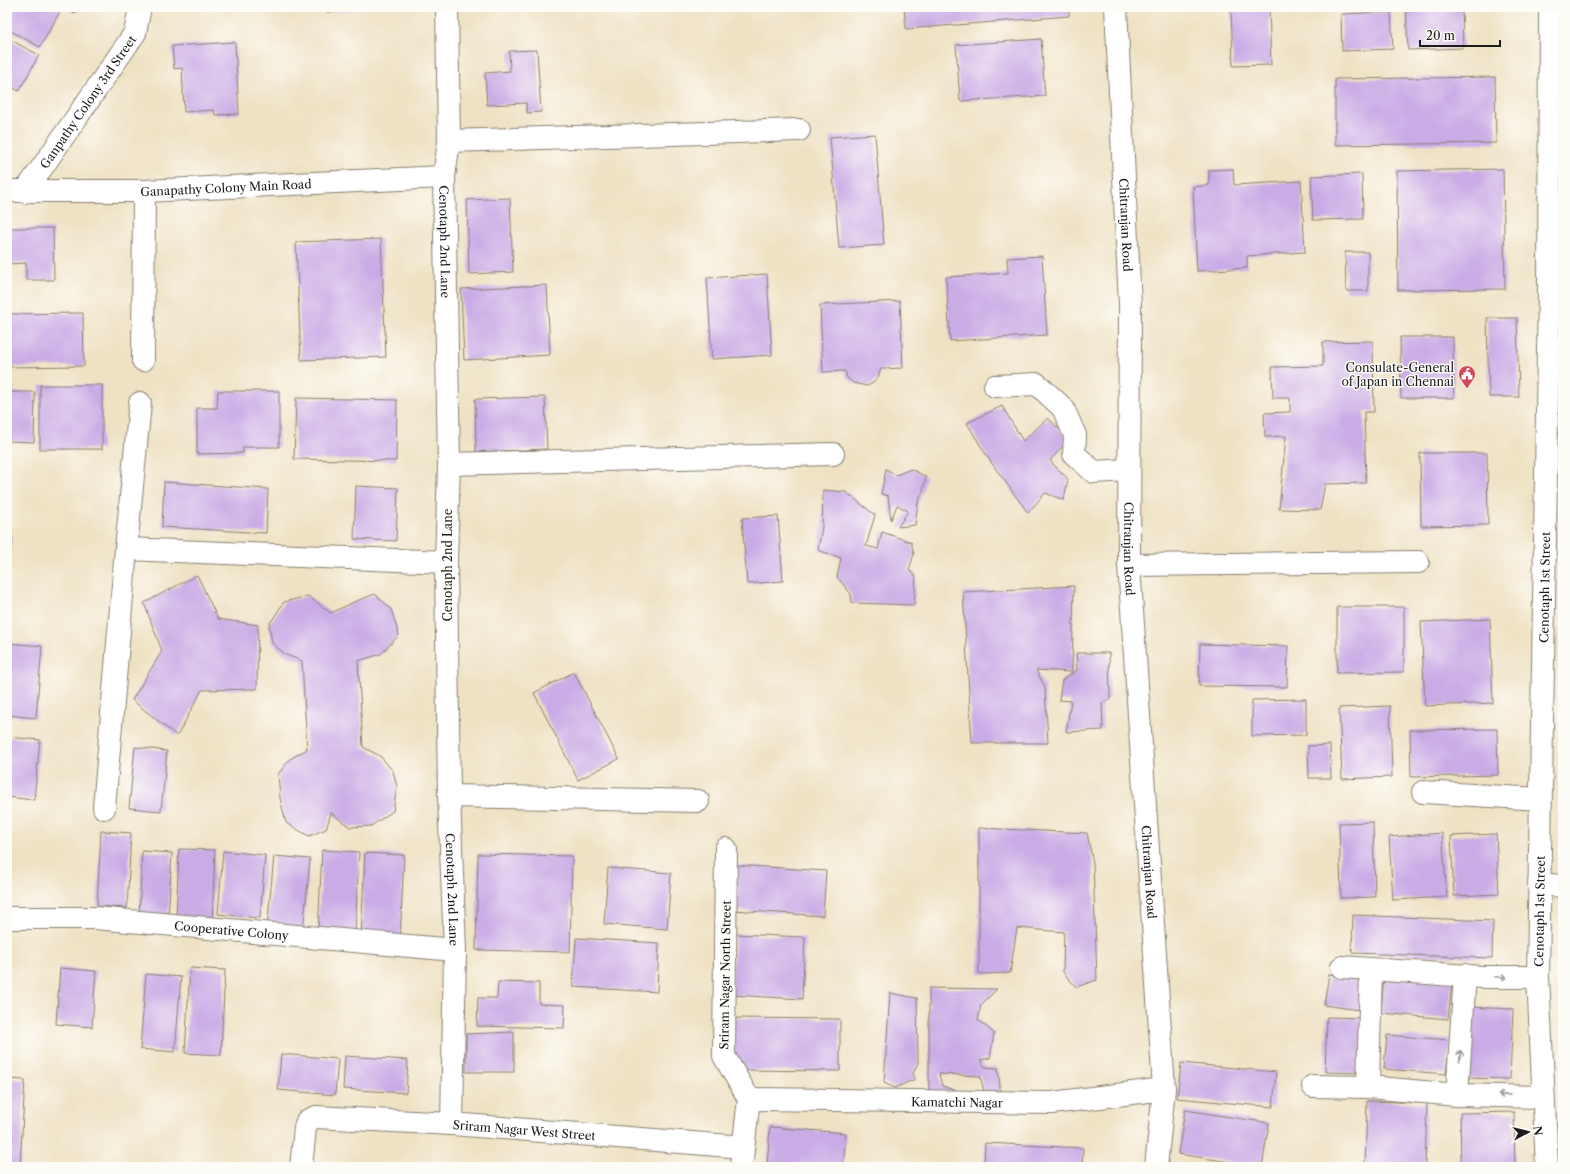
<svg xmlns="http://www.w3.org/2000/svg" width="1570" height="1174" viewBox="0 0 1570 1174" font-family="'Libre Caslon Text',serif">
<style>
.building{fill:#caabe6}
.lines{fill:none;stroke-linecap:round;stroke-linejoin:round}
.minor-casing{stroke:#867f70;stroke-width:24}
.minor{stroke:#fff;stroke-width:22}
.oneway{stroke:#999}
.labels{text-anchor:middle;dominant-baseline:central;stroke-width:3;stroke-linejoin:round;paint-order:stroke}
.street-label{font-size:12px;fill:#1c1c1c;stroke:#fdfcf7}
.poi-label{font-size:12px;fill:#1c1c1c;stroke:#fdfcf7;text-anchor:end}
</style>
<rect width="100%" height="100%" fill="#fdfcf7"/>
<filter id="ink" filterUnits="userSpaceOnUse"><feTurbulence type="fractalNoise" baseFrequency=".025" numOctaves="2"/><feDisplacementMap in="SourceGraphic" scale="8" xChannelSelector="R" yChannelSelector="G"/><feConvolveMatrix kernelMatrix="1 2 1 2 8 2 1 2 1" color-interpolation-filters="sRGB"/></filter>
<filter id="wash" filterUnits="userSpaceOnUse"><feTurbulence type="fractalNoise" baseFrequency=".012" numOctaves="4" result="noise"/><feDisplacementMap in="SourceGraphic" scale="16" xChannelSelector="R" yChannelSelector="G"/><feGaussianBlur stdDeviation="0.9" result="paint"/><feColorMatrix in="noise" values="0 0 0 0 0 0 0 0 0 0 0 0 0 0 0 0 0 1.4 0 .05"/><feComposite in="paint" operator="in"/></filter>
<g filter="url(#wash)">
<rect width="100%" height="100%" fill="#efe2c4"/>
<g id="blocks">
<g class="building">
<path d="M7 7H55L61 10 40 47 7 29Z"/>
<path d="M65 7H78L75 13Z"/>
<path d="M326 7H355L356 10 327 12Z"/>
<path d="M904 7H1069V16L906 29Z"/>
<path d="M1231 7H1269L1271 65 1233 66Z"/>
<path d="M1406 7H1462L1463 48 1408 50Z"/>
<path d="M1391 12 1393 49 1342 51 1341 14Z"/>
<path d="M7 38 39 55 19 91 7 85Z"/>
<path d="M1041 39 1045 96 960 101 956 45Z"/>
<path d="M235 42 239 114 215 115 214 110 184 112 182 68 174 69 172 46Z"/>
<path d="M537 50 541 112 527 113 526 103 487 105 485 73 510 71 509 51Z"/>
<path d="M1495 77 1496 143 1335 145V79Z"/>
<path d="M875 134 884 245 839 248 830 137Z"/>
<path d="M1233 169 1234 185 1301 181 1305 252 1247 256V268L1197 271 1193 187 1209 185V170Z"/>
<path d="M1503 169 1505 289 1398 290 1397 171Z"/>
<path d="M1362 174 1363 219 1313 220 1311 176Z"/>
<path d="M510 198 513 272 469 274 467 200Z"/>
<path d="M7 228H53L54 280H26V263L7 264Z"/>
<path d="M381 239 386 357 301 360 296 242Z"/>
<path d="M1345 252H1368V291H1346Z"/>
<path d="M1042 256 1047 335 950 341 946 277 1008 273 1007 258Z"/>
<path d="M767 274 772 355 712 359 707 278Z"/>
<path d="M547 285 550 355 464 360 461 289Z"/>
<path d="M900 301 903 368 881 369 878 377 873 383 867 386 853 383 847 378 845 371 823 372 820 305Z"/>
<path d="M83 313 84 366 7 367V314Z"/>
<path d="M1487 318H1517L1519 397H1489Z"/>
<path d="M1400 337H1453L1454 398H1401Z"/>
<path d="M1373 341 1374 412H1364L1366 483 1325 484 1320 510 1279 509 1286 436 1265 437 1264 413 1290 412V398H1273L1272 367 1323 366V342Z"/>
<rect x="40" y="385" width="62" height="64"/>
<path d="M218 391H279V447H243V453L197 454V408H217Z"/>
<path d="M7 392H35L34 442 7 441Z"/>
<path d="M545 397 547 449 476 452 475 399Z"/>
<path d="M296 398 397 400 396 461 294 459Z"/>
<path d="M1002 406 1023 441 1048 418 1069 439 1050 461 1068 479 1064 500 1045 493 1028 513 988 458 967 423Z"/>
<path d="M1420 453H1487L1488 525 1421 526Z"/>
<path d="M886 469 896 475 911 469 926 477 923 491 918 503 915 525 898 527 908 511 897 505 891 520 888 496 881 494Z"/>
<path d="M164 482 268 489 266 533 162 527Z"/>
<path d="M356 486 398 488 396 541 354 539Z"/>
<path d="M823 490 846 492 875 515 866 546 878 549 882 532 911 542 914 554 909 570 916 576 914 605 852 603 851 594 837 577 841 558 818 550 822 527Z"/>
<path d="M778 516 783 581 747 584 742 518Z"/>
<path d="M7 535 12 536 10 555H7Z"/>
<path d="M197 575 218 619 258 625 257 689 202 690 177 736 132 700 162 651 144 603Z"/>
<path d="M1074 586 1072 672 1036 670 1045 687 1048 743H972L963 592Z"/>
<path d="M375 594 391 609 399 635 381 654 358 661 363 747 380 756 393 771 397 787 393 811 371 826 350 827 331 813 326 829 309 836 286 823 280 798 278 774 290 759 307 749 302 661 286 655 272 643 269 625 284 602 308 596 331 613 354 602Z"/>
<path d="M1337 607H1404V672L1337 673Z"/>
<path d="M1490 619 1493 703 1425 706 1421 622Z"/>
<path d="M7 643 42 646 36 718 7 715Z"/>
<path d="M1200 644 1288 646 1287 687 1199 686Z"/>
<path d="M1076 653H1109L1110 699 1102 703 1103 730 1066 732 1071 701 1059 700 1062 680 1077 670Z"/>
<path d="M574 672 619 759 578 780 534 693Z"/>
<path d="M1306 699V735L1252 736V700Z"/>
<path d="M1390 706 1392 777 1342 779 1339 708Z"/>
<path d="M1497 729 1498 775 1411 777 1410 730Z"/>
<path d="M7 737 40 740 34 800 7 797Z"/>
<path d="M1330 745 1331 778H1309L1308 746Z"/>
<path d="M135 747 167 751 161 811 129 808Z"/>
<path d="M1373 822 1375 897 1341 898 1339 823Z"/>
<path d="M979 828 1087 833 1093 863 1097 980 1076 987 1063 972 1064 932 1017 928 1010 973 979 974Z"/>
<path d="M101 831 131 833 127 908 97 906Z"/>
<path d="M1442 833 1447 897 1393 900 1389 837Z"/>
<path d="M1496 834 1499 894 1454 896 1451 836Z"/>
<path d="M179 849 215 850 212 923 176 921Z"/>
<path d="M322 850 359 852 355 935 318 933Z"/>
<path d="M142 851 172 853 168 918 139 917Z"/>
<path d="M223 851 265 855 260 918 218 914Z"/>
<path d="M365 853 404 855 400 941 361 938Z"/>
<path d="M478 854 572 856 570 952 476 950Z"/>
<path d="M274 856 310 859 303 932 267 929Z"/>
<path d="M736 865 826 871 823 916 733 910Z"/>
<path d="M608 868 671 873 667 929 604 924Z"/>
<path d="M1353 915 1493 921 1492 958 1352 953Z"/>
<path d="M735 934 805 937 802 999 731 995Z"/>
<path d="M576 938 659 943 657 992 573 987Z"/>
<path d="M60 968 96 971 92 1027 56 1024Z"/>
<path d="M190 968 225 970 221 1055 185 1053Z"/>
<path d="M146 974 181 977 175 1052 140 1049Z"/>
<path d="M1329 974 1364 979 1359 1010 1324 1005Z"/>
<path d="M1384 976 1452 982 1448 1019 1381 1013Z"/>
<path d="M498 982 539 983V1004L565 1005 564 1028 477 1026 478 998H497Z"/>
<path d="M929 988 997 989 981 1005 978 1020 994 1033 990 1058 980 1060 985 1067 998 1068 1001 1095 984 1091 980 1076 939 1074 942 1086 960 1092 929 1096Z"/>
<path d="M890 993 917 998 918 1063 913 1073 915 1079 895 1088 884 1083Z"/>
<path d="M1469 1007 1513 1009 1510 1079 1466 1078Z"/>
<path d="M1327 1017 1363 1018 1360 1073 1325 1072Z"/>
<path d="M734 1018 840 1019V1071L734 1070Z"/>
<path d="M514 1032V1072H466V1034Z"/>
<path d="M1387 1035 1450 1040 1446 1074 1384 1069Z"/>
<path d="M281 1054 338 1059 335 1095 278 1090Z"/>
<path d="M345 1056 408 1060 406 1093 343 1089Z"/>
<path d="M1181 1063 1276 1072 1273 1107 1177 1098Z"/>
<path d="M7 1079 25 1080 20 1167H7Z"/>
<path d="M1367 1101 1427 1103 1425 1167H1365Z"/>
<path d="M1185 1110 1269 1123 1262 1167 1178 1154Z"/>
<path d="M1514 1112 1515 1167H1461L1460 1113Z"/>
<path d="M770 1127 846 1133 843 1167H767Z"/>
<path d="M985 1143 1083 1148 1082 1167H984Z"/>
<path d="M335 1164 369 1166V1167H335Z"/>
</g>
</g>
</g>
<g filter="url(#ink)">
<use href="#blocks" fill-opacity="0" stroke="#867f70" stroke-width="1"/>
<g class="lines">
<g class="minor-casing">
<g id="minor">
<path id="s1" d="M447 7 449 141 444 177 449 464 446 562 449 796 455 950 452 1124"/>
<path id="s2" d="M1116 7 1130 305 1129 565 1164 1089 1156 1167"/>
<path d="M449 141 799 130"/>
<path id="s3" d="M7 191H144L444 177"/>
<path id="s4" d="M25 192 135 33 140 7"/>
<path d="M143 360 144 191"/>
<path d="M995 386 1037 384 1063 408 1075 435 1074 454 1094 472 1129 470"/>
<path d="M449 464 833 454"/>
<path d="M126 549 140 403"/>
<path d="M1129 565 1418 562"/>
<path d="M1423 792 1540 799"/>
<path d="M449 796 698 801"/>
<path d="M104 808 126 549 446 562"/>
<path d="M726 849 724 1056 749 1099 741 1167"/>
<path d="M1539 884 1563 886"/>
<path id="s5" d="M7 918H95L455 950"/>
<path d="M1342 967 1482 977H1538"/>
<path d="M1313 1086 1368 1087 1457 1095 1543 1097"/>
<path d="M1368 1087 1371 969"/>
<path d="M1457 1095 1465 975"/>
<path id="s6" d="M749 1099 1052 1103 1164 1089"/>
<path id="s7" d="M301 1167 305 1128 307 1121 316 1117 452 1124 743 1147"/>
<path id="s8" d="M1547 1167 1538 977 1549 288 1550 7"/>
</g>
</g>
<use href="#minor" class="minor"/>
</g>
<defs><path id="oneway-shaft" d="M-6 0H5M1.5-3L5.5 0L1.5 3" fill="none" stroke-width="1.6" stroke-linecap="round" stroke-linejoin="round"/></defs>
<g class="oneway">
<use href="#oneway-shaft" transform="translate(1501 977) rotate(2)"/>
<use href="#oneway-shaft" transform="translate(1460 1056) rotate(-86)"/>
<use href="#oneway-shaft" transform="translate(1504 1095) rotate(-179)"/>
</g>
</g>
<defs>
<g id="civic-pin" transform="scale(0.9)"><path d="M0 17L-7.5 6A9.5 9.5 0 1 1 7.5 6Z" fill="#d1495b" stroke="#fdfcf7"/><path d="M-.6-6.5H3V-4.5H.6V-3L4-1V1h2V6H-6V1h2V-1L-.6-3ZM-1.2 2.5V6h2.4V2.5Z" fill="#fff"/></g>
</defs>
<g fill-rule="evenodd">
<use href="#civic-pin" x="1467" y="374"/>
</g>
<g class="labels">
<g class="street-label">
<text stroke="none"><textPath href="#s4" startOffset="110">Ganpathy Colony 3rd Street</textPath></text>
<text stroke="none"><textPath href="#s3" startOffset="219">Ganapathy Colony Main Road</textPath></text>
<text stroke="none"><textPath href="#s2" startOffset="218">Chitranjan Road</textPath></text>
<text stroke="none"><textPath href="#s1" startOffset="235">Cenotaph 2nd Lane</textPath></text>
<text stroke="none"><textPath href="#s2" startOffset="542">Chitranjan Road</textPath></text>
<text transform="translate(447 565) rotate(-90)">Cenotaph 2nd Lane</text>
<text stroke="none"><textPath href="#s8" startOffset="580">Cenotaph 1st Street</textPath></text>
<text stroke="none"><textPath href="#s2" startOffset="866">Chitranjan Road</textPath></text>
<text stroke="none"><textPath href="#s1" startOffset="883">Cenotaph 2nd Lane</textPath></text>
<text stroke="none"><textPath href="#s8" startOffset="256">Cenotaph 1st Street</textPath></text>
<text stroke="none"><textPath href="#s5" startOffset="225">Cooperative Colony</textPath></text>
<text transform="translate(725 975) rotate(-89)">Sriram Nagar North Street</text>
<text stroke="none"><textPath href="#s6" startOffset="208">Kamatchi Nagar</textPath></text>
<text stroke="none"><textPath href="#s7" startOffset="265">Sriram Nagar West Street</textPath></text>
</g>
<g class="poi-label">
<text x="1454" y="367">Consulate-General<tspan x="1454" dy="14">of Japan in Chennai</tspan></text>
</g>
</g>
<rect width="1570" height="1174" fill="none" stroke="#fdfcf7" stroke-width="24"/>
<g transform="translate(1528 1132) rotate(83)" stroke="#fdfcf7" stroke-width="3" paint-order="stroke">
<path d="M0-3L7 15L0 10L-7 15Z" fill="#1c1c1c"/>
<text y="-6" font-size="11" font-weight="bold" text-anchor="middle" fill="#1c1c1c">N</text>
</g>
<path d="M1420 40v6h80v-6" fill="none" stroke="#1c1c1c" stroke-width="2"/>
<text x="1426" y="40" font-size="12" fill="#1c1c1c" stroke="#fdfcf7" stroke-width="3" paint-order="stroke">20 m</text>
</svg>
